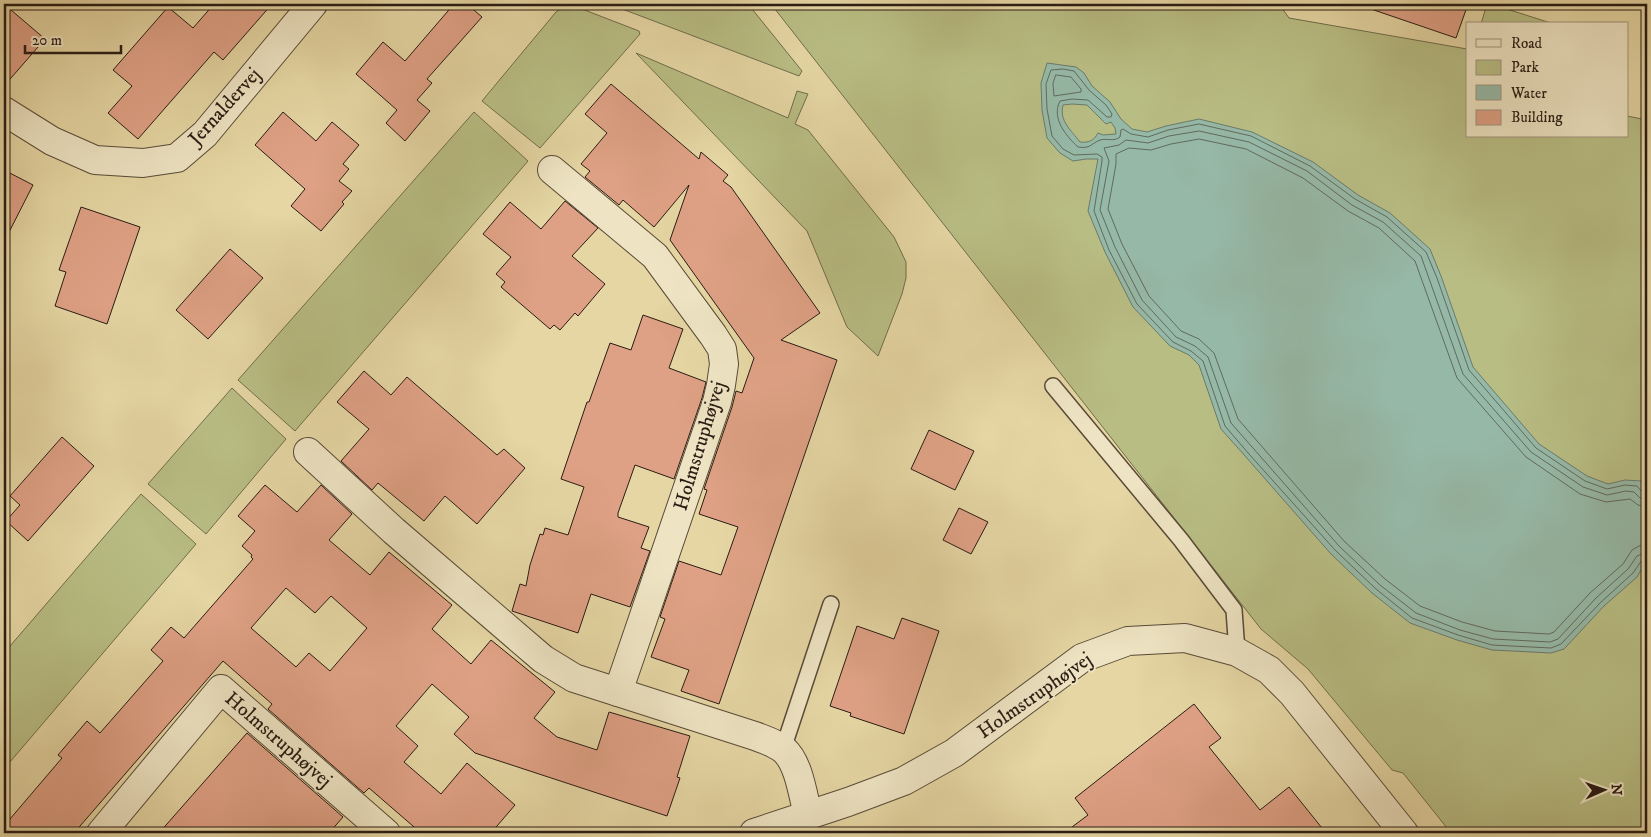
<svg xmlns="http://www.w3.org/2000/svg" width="1651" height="837" viewBox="0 0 1651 837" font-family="'IM FELL DW Pica',serif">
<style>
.green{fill:#b8bd83;stroke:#716c4c}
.water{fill:#96b9a7;stroke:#6b7a6c;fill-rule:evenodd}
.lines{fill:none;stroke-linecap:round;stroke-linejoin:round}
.shore{stroke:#606a5e;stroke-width:1}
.building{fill:#dfa185;stroke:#2a1c14;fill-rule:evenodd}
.lane-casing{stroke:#594a38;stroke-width:18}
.street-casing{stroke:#594a38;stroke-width:30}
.lane{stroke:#eee4c3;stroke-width:15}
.street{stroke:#eee4c3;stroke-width:28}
.labels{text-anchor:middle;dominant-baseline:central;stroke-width:4;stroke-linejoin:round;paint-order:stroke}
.street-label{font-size:20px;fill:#2a1c14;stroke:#eee4c3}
</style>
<rect width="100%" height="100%" fill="#e5d6a3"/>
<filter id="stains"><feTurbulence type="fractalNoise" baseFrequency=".004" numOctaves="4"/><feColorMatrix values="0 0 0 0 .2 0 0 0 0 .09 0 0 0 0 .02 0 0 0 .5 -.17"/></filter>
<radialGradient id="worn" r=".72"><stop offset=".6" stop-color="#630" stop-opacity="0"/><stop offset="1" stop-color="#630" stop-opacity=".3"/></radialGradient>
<g class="green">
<path d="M569 4 639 31 640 34 540 148 482 101 556 12Z"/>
<path d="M609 4H748L802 71 799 76Z"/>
<path d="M771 4H1279L1289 18 1467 49V136H1627V116L1647 120V833H1451L1403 773 1392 770 1308 669 1261 629Z"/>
<path d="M1487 4H1491L1554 24H1481Z"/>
<path d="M636 53 788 118 797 91 808 94 795 124 808 130 894 237 906 262V278L902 294 878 356 847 327 807 231Z"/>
<path d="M474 112 528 161 295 431 238 380Z"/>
<path d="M232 388 286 439 206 534 148 484Z"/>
<path d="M141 494 196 544 4 769V653Z"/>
</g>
<path class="water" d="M1047 63 1076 67 1084 73 1092 86 1110 102 1121 119 1132 129 1147 132 1166 126 1199 119 1252 132 1313 162 1358 195 1390 213 1430 249 1441 276 1473 367 1539 444 1587 476 1608 484 1625 480 1641 481 1647 491V560L1637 577 1604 606 1564 649 1551 653 1492 650 1457 640 1410 623 1372 593 1331 554 1246 457 1221 429 1199 365 1189 355 1170 346 1133 307 1105 252 1088 211 1098 159H1086L1073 161 1060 153 1047 138 1042 110 1041 83ZM1072 104 1087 105 1106 124 1111 122 1115 128 1116 134 1103 135 1098 133C1094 141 1088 143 1080 142 1071 130 1059 121 1063 105Z"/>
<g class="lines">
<g class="shore">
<path d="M1056 75 1071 77 1081 89V92L1054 96 1053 84Z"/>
<path d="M1647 493 1642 492 1637 486 1625 485 1607 489 1585 481 1536 448 1469 370 1437 278 1426 252 1387 217 1355 199 1310 166 1251 136 1199 124 1168 130 1148 137 1131 134 1123 129 1121 130 1120 137C1114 142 1107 138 1100 140 1090 144 1091 149 1078 147 1066 136 1051 118 1060 101L1072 99 1088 100 1107 117H1111L1112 114 1106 105 1089 90 1074 71 1063 69 1051 70 1046 84 1047 109 1052 136 1063 149 1074 155 1097 154 1102 157V161L1094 211 1109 250 1137 304 1173 342 1191 351 1203 361 1225 426 1249 454 1335 550 1376 589 1412 618 1458 635 1492 645 1551 648 1561 644 1600 603 1633 573 1642 560 1647 559"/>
<path d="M1647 499 1640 498 1634 492 1626 491 1607 495 1583 487 1531 452 1463 374 1421 256 1383 222 1352 205 1307 171 1249 142 1199 131 1169 136 1148 143 1126 140 1119 145 1104 148 1109 161 1100 210 1115 247 1142 300 1176 337 1195 346 1208 357 1231 423 1339 546 1380 585 1416 613 1460 630 1493 639 1550 642 1558 639 1596 598 1628 569 1637 556 1647 552"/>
<path d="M1647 507 1638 505 1630 499 1606 502 1580 494 1526 457 1457 378 1415 261 1379 228 1348 211 1303 178 1246 149 1199 139 1171 144 1151 150 1129 148 1116 154V164L1108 209 1122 244 1149 296 1181 331 1199 339 1214 353 1238 419 1344 541 1385 579 1420 606 1462 622 1495 631 1549 634 1554 632 1590 593 1623 564 1632 550 1639 546 1647 545"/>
</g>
</g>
<g class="building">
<path d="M4 4 45 39 4 86Z"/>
<path d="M214 4H272L223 60 214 52 138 139 108 113 132 86 113 70 168 7 193 28Z"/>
<path d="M454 4H467L482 17 427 79 432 83 417 100 430 111 405 141 386 123 397 110 356 74 383 42 405 61Z"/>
<path d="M1369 4H1468L1456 38 1368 8Z"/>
<path d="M611 84 699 159 701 152 728 175 723 181 731 187 820 313 781 340 837 360 719 704 681 691 689 670 651 657 665 619 660 617 679 561 721 575 738 527 699 514 707 490 704 489 732 407 736 391 742 393 754 358 670 240 689 185 654 227 623 200 619 205 585 177 590 171 581 164 607 133 585 114Z"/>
<path d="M283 112 316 141 332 122 359 145 343 164 349 169 339 181 352 191 342 202 344 204 321 231 291 206 305 189 255 145Z"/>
<path d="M4 170 33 185 4 242Z"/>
<path d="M565 201 598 228 572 256 605 284 578 316 575 313 560 330 554 325 550 329 501 287 505 282 496 274 511 257 483 234 510 202 541 229Z"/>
<path d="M81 207 140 227 107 324 55 306 66 272 59 270Z"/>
<path d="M230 249 263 278 208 339 176 310Z"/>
<path d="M643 315 683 329 669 368 706 382 702 398 674 479 635 465 618 513V517L649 527 641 548 650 551 630 607 591 594 578 633 512 611 520 584 526 586 530 565 540 534 543 535 545 528 568 535 584 487 561 479 587 402H589L610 343 631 350Z"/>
<path d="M364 371 391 395 407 377 497 455 504 449 525 468 477 524 445 496 424 521 378 483 372 490 341 461 369 429 337 402Z"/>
<path d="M929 430 974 451 955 490 911 469Z"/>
<path d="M62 437 94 466 28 541 6 521 20 505 10 496Z"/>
<path d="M265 485 297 512 321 485 352 514 329 540 370 575 389 552 452 605 432 629 471 664 491 640 555 692 534 718 557 737 597 750 609 712 690 736 677 777 680 778 667 816 475 753 454 734 469 717 432 684 396 726 418 746 404 762 441 794 467 763 515 805 491 833H421L369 788 364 793 268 709 272 704 223 661 74 833H4V826L62 758 58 755 87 721 100 733 163 661 151 650 171 627 184 638 253 559 251 557 252 555 242 546 255 531 238 516ZM286 588 315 613 331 596 367 628 330 671 309 653 296 667 251 628Z"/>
<path d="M959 508 988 522 971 554 943 540Z"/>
<path d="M902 618 939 631 904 734 850 716 851 713 830 706 857 626 894 639Z"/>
<path d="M1194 704 1221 738 1209 747 1260 810 1289 787 1326 833H1064L1088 815 1075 798Z"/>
<path d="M247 733 343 817 329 833H159Z"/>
</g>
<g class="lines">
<g class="lane-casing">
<g id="lane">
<path d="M1053 386 1181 540 1234 610 1237 652"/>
<path d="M783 749 831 604"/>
</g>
</g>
<g class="street-casing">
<g id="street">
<path d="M4 111 52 141 95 160 143 163 177 158 205 134 313 4"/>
<path d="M552 170 655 256 713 335 722 349 724 364 721 385 717 402 618 692"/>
<path d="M308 452 394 531 543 659 574 678 755 736C765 740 776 743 784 750 799 763 803 796 808 815"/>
<path d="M101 833 221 689 386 833"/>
<path d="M754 833 848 802 904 781 954 753 1082 658 1128 641 1185 638 1237 652 1269 670 1292 693 1404 833"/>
</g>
</g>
<use href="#lane" class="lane"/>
<use href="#street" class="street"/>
</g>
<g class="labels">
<g class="street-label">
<text transform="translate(225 107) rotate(-48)">Jernaldervej</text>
<text transform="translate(700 446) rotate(-73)">Holmstruphøjvej</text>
<text transform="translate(1035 696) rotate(-35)">Holmstruphøjvej</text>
<text transform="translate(278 740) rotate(41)">Holmstruphøjvej</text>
</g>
</g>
<rect width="1651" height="837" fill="none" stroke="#e5d6a3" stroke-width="20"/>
<rect x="5" y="5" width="1641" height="827" fill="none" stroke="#2a1c14" stroke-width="2.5"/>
<rect x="10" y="10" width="1631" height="817" fill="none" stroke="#2a1c14"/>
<rect x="1466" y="22" width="162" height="115" fill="#eee4c3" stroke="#a0947d"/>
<rect x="1476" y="39" width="25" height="8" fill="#eee4c3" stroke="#a0947d"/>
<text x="1511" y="48" font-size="15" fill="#2a1c14">Road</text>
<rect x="1476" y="60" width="25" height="15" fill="#b8bd83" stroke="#a0947d"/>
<text x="1511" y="72" font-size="15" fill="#2a1c14">Park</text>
<rect x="1476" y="85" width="25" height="15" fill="#96b9a7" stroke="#a0947d"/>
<text x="1511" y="98" font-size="15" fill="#2a1c14">Water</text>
<rect x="1476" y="110" width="25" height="15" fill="#dfa185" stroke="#a0947d"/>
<text x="1511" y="122" font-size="15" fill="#2a1c14">Building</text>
<g transform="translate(1604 790) rotate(88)" stroke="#eee4c3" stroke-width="4" paint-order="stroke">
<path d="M0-4L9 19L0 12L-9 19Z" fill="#2a1c14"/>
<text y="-8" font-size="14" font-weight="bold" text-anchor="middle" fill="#2a1c14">N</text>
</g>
<path d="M25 45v8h96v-8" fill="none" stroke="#2a1c14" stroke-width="2.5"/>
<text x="32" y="45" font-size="15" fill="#2a1c14" stroke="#eee4c3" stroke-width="4" paint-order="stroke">20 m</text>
<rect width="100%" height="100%" filter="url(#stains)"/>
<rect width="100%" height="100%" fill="url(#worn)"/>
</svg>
